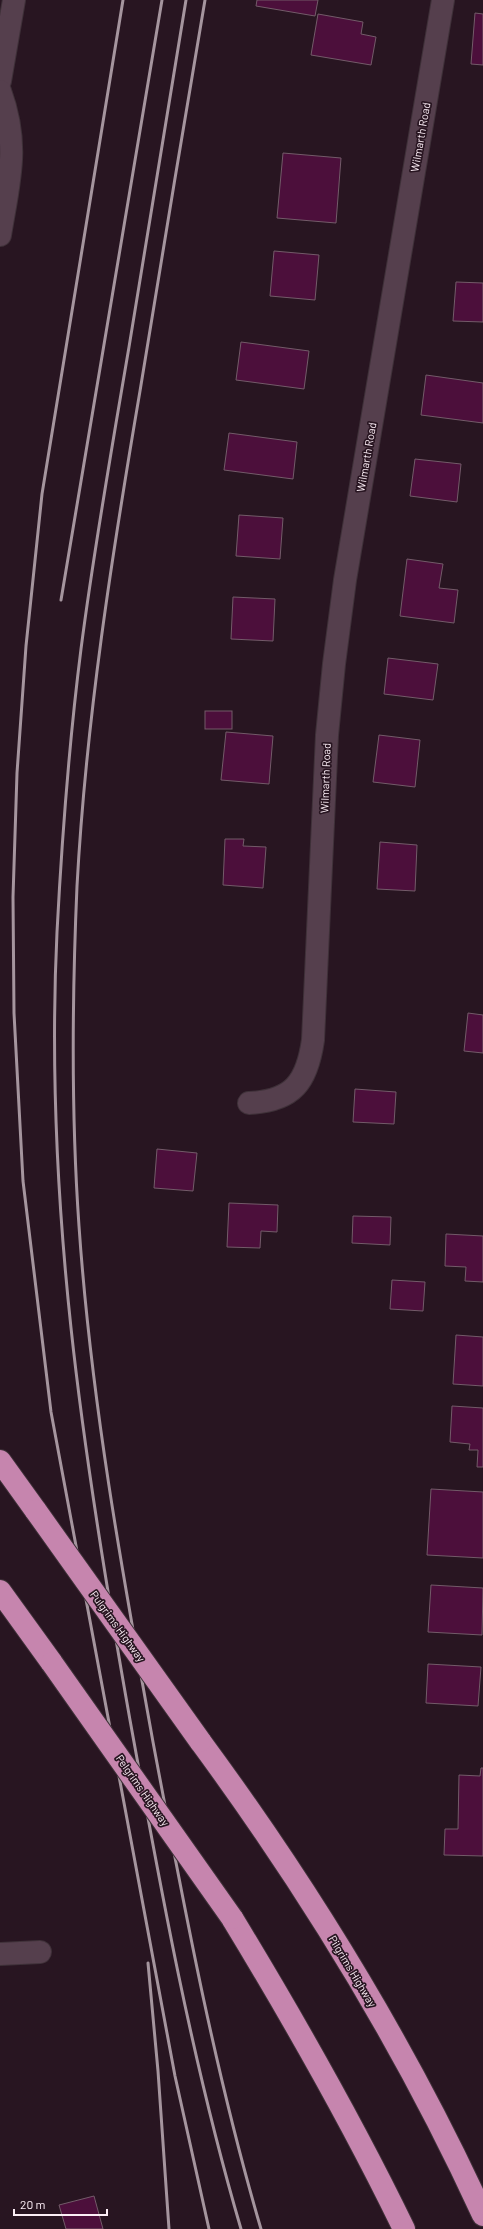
<svg xmlns="http://www.w3.org/2000/svg" width="483" height="2229" viewBox="0 0 483 2229" font-family="Barlow,sans-serif">
<style>
.building{fill:#4c0f3b;stroke:#735b69}
.lines{fill:none;stroke-linecap:round;stroke-linejoin:round}
.minor-casing{stroke:#3f3139;stroke-width:24}
.highway-casing{stroke:#3f3139;stroke-width:24}
.minor{stroke:#553f4d;stroke-width:22}
.highway{stroke:#c685ae;stroke-width:22}
.rail{stroke:#a5959e;stroke-width:3}
.highway-bridge-casing{stroke:#3f3139;stroke-width:24;stroke-linecap:butt}
.highway-bridge{stroke:#c685ae;stroke-width:22}
.labels{text-anchor:middle;dominant-baseline:central;stroke-width:3.5;stroke-linejoin:round;paint-order:stroke}
.street-label{font-size:11px;fill:#fceef6;stroke:#281521}
</style>
<rect width="100%" height="100%" fill="#281521"/>
<g class="building">
<path d="M257 0H318L315 16 256 6Z"/>
<path d="M475 13 483 14V65L471 64Z"/>
<path d="M318 14 363 22 361 34 376 37 371 65 311 55Z"/>
<path d="M283 153 341 158 336 223 277 218Z"/>
<path d="M274 251 319 255 315 300 270 296Z"/>
<path d="M456 282 483 283V322L453 321Z"/>
<path d="M241 342 309 351 304 389 236 380Z"/>
<path d="M426 375 483 383V423L421 415Z"/>
<path d="M229 433 297 442 293 479 224 470Z"/>
<path d="M415 459 461 464 457 502 410 496Z"/>
<path d="M239 515 283 518 280 559 236 556Z"/>
<path d="M407 559 443 564 439 588 458 590 454 623 400 616Z"/>
<path d="M233 597 275 599 273 641 231 639Z"/>
<path d="M388 658 438 664 433 700 384 694Z"/>
<rect x="205" y="711" width="27" height="18"/>
<path d="M226 732 273 736 269 784 221 780Z"/>
<path d="M379 735 420 740 415 787 373 782Z"/>
<path d="M225 839H244L243 846 266 847 263 888 223 885Z"/>
<path d="M380 842 417 845 415 891 377 889Z"/>
<path d="M468 1013 483 1015V1053L464 1051Z"/>
<path d="M355 1089 396 1092 394 1124 353 1122Z"/>
<path d="M157 1149 197 1153 193 1191 154 1188Z"/>
<path d="M229 1203 278 1205 277 1232 261 1231 260 1248 227 1247Z"/>
<path d="M353 1216 391 1217 390 1245 352 1243Z"/>
<path d="M446 1234 483 1236V1282L465 1281 466 1267 445 1266Z"/>
<path d="M392 1280 425 1282 423 1311 390 1309Z"/>
<path d="M456 1335 483 1337V1386L453 1384Z"/>
<path d="M452 1406 483 1408V1467H477L478 1450H469L470 1444 450 1442Z"/>
<path d="M431 1489 483 1492V1558L427 1555Z"/>
<path d="M431 1585 483 1588 482 1635 428 1632Z"/>
<path d="M428 1664 481 1667 478 1706 426 1703Z"/>
<path d="M481 1768H483V1856L444 1855 445 1829H458L459 1775 480 1776Z"/>
<path d="M94 2196 103 2229H66L59 2205Z"/>
</g>
<g class="lines">
<g class="minor-casing">
<g id="minor">
<path d="M0 81 14 0"/>
<path d="M0 91C20 146 9 180 0 235"/>
<path d="M249 1103C293 1101 307 1082 313 1040L327 735 334 664 345 580 443 0"/>
<path d="M0 1954 40 1952"/>
</g>
</g>
<g class="highway-casing">
<g id="highway">
<path d="M0 1461 36 1511"/>
<path d="M0 1591 52 1663"/>
<path d="M200 1741C309 1889 406 2047 483 2215"/>
<path d="M232 1918C294 2020 352 2122 404 2229"/>
</g>
</g>
<use href="#minor" class="minor"/>
<use href="#highway" class="highway"/>
<g class="rail">
<path d="M123 0 42 494 26 646 17 773 13 897 14 1013 23 1181 51 1412 175 2076 209 2229"/>
<path d="M186 0C167 116 148 231 129 347 112 447 94 548 81 649 69 743 62 837 57 932 44 1201 83 1456 130 1720 161 1891 192 2062 241 2229"/>
<path d="M205 0C183 130 161 261 140 391 112 555 86 720 77 886 72 1000 71 1113 79 1226 91 1400 122 1571 153 1742 184 1906 214 2069 261 2229"/>
<path d="M61 600 162 0"/>
<path d="M148 1963 158 2071 169 2229"/>
</g>
<g class="highway-bridge-casing">
<g id="highway-bridge">
<path d="M36 1511 200 1741"/>
<path d="M52 1663 232 1918"/>
</g>
</g>
<use href="#highway-bridge" class="highway-bridge"/>
</g>
<g class="labels">
<g class="street-label">
<text transform="translate(420 137) rotate(-80)">Wilmarth Road</text>
<text transform="translate(366 457) rotate(-80)">Wilmarth Road</text>
<text transform="translate(325 778) rotate(-88)">Wilmarth Road</text>
<text transform="translate(118 1626) rotate(54)">Pulgrims Highway</text>
<text transform="translate(143 1790) rotate(55)">Pelgrims Highway</text>
<text transform="translate(353 1971) rotate(59)">Pilgrims Highway</text>
</g>
</g>
<path d="M14 2209v6h93v-6" fill="none" stroke="#fceef6" stroke-width="2"/>
<text x="20" y="2209" font-size="12" fill="#fceef6" stroke="#281521" stroke-width="3" paint-order="stroke">20 m</text>
</svg>
